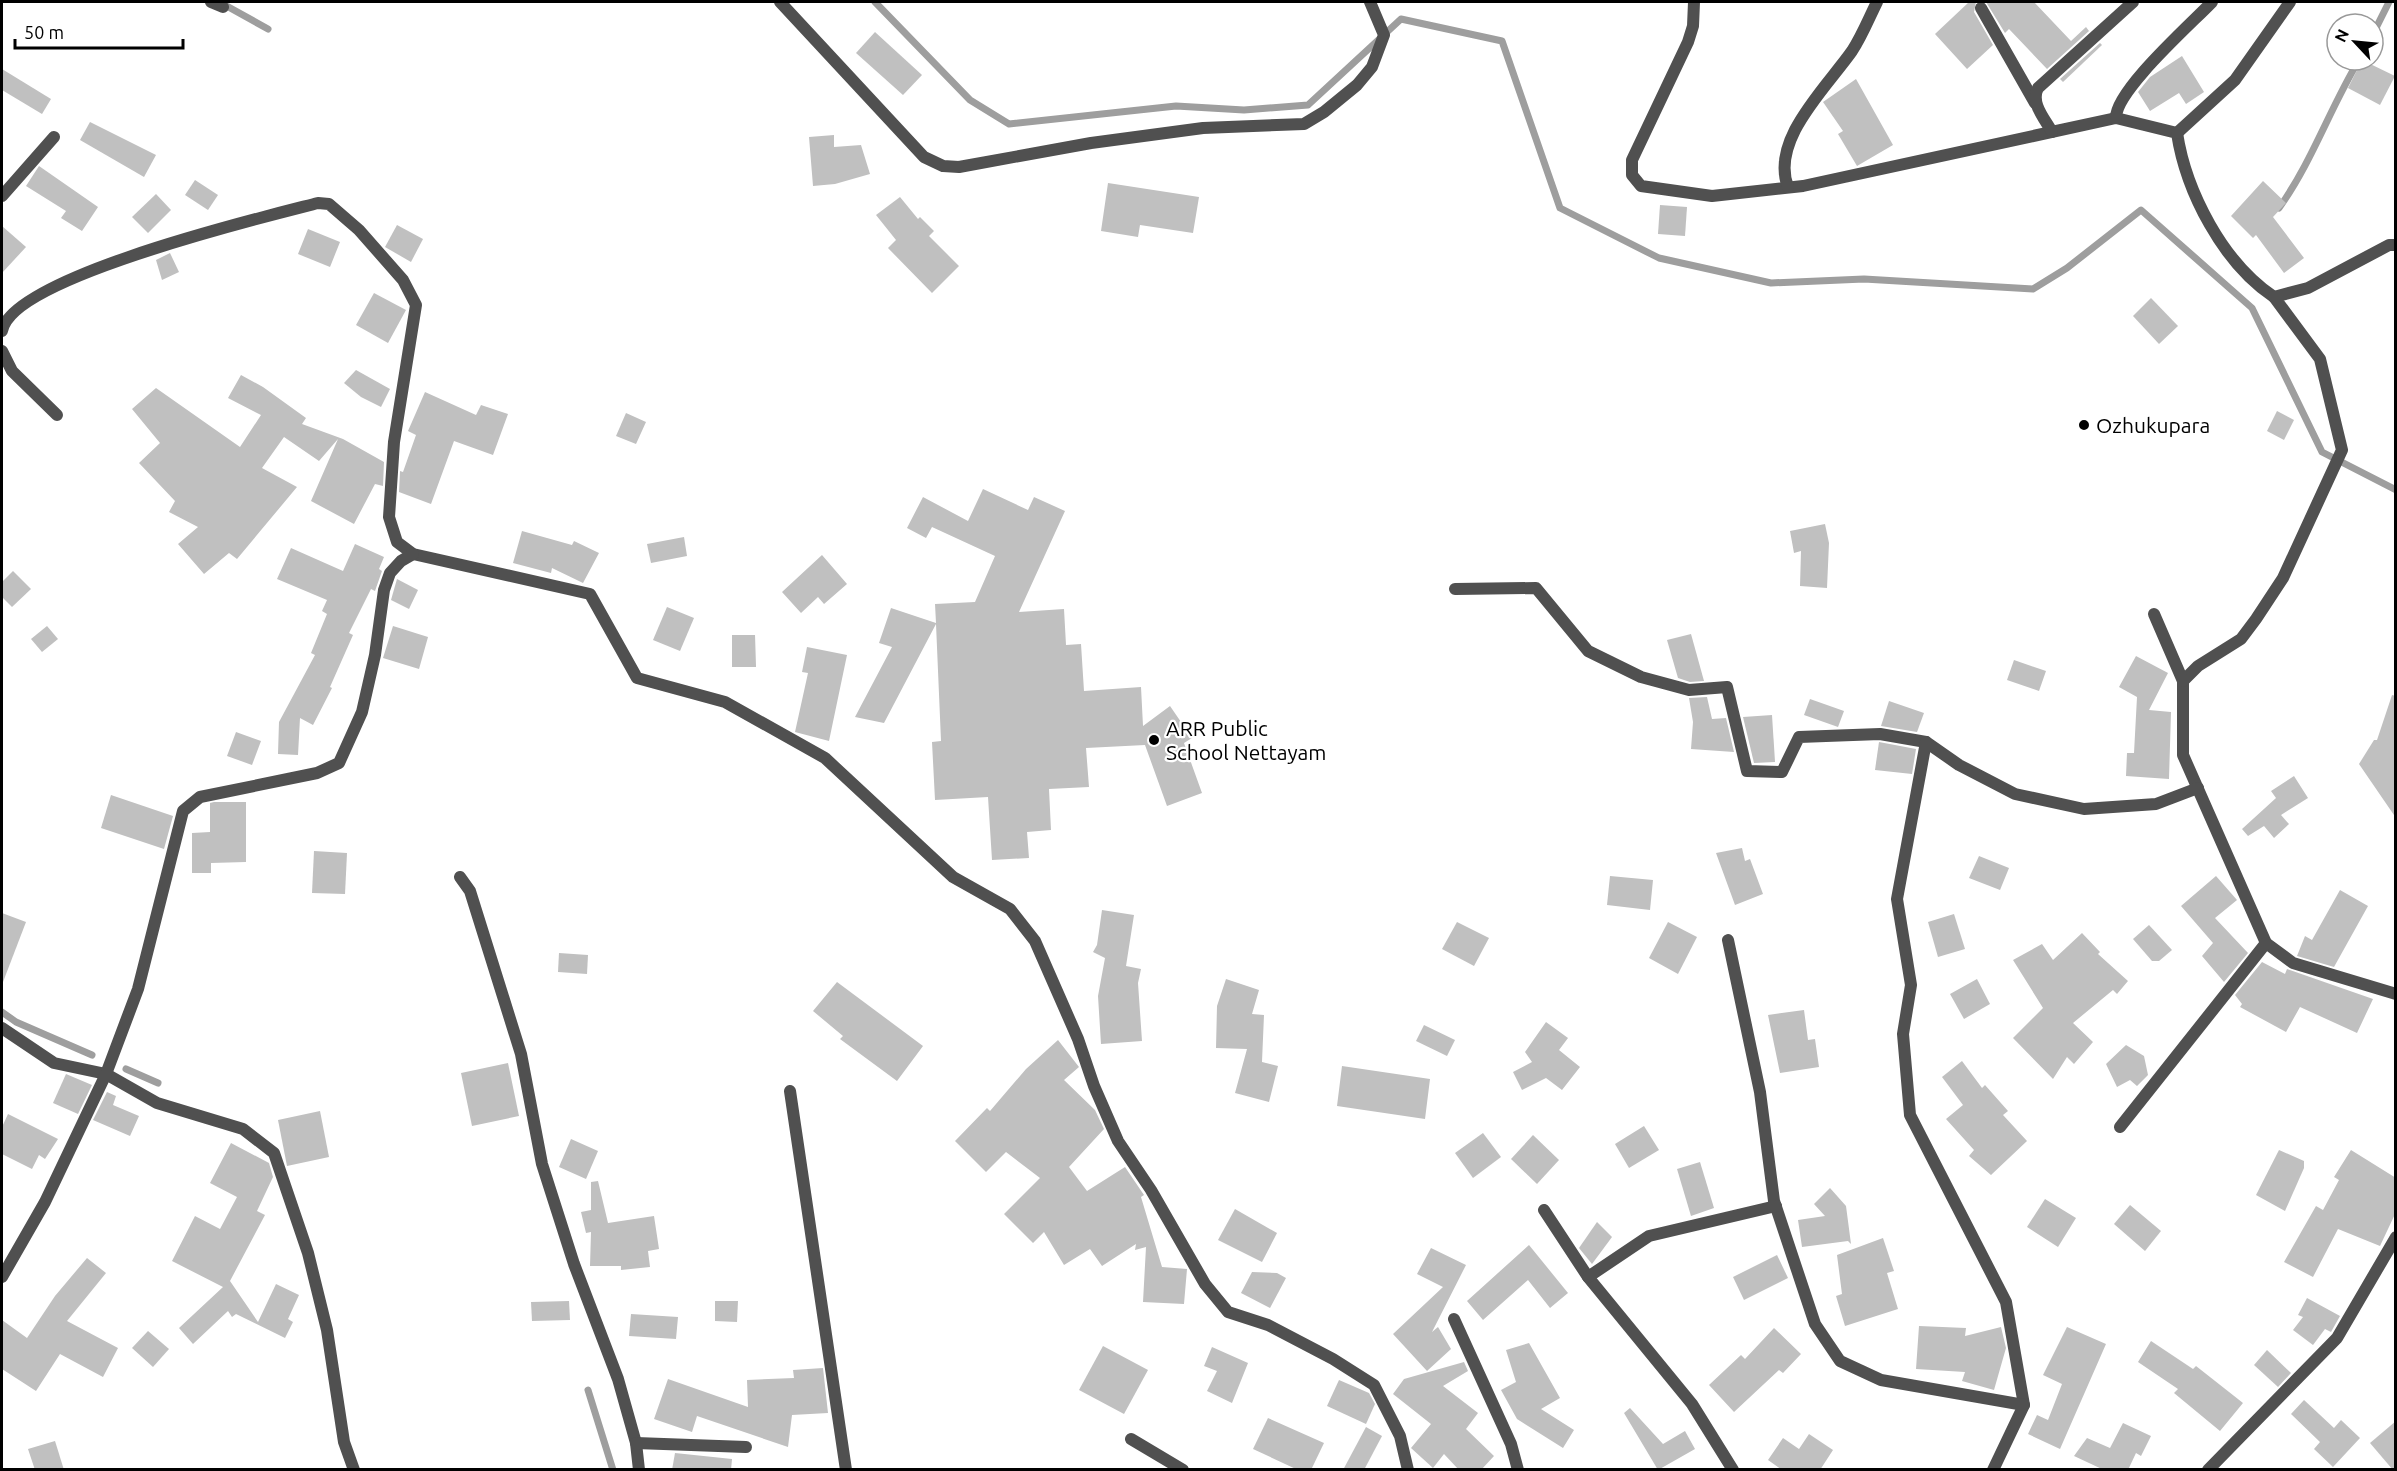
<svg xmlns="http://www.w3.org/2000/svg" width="2397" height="1471" viewBox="0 0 2397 1471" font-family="Ubuntu,sans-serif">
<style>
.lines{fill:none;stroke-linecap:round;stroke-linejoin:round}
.stream{stroke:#9e9e9e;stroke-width:7}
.building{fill:#c0c0c0}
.street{stroke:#505050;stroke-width:12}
.poi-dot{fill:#000;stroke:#fff;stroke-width:2}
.labels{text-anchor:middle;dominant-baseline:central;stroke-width:4.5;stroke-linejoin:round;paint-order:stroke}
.poi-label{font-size:21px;fill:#000;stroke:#fff;text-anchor:start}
</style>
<rect width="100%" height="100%" fill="#fff"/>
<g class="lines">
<g class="stream">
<path d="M875 2 970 100 1009 124 1176 106 1244 110 1308 105 1401 19 1502 41 1560 208 1659 258 1771 283 1864 279 2033 289 2067 268 2141 210 2252 308 2322 452 2396 490"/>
<path d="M223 4 268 29"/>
<path d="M2373 34 2389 2"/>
<path d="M2279 208C2312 162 2330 108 2359 60"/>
<path d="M2 1012 16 1022 92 1055"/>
<path d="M126 1069 158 1083"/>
<path d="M588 1390 613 1470"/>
</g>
</g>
<g class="building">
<path d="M1969 2H1976L1974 12 1993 45 1967 69 1935 34Z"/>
<path d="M1986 2H2034L2071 41 2086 27 2089 31 2047 69 2009 29 2005 33Z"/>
<path d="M875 32 922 75 903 95 856 53Z"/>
<path d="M2100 43 2102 45 2063 82 2060 79Z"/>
<path d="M2182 56 2204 92 2186 104 2179 93 2150 111 2138 92 2150 77Z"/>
<path d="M2362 60 2395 76 2380 105 2348 88Z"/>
<path d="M2 69 51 99 42 114 2 90Z"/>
<path d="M1856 79 1893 145 1857 166 1838 134 1843 131 1823 102Z"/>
<path d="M90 122 156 155 144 177 80 140Z"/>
<path d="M834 135V147L861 145 870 174 835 184 813 186 809 137Z"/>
<path d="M39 166 98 207 82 231 61 218 66 211 26 186Z"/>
<path d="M195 180 218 195 208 210 185 195Z"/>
<path d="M2263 181 2286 203 2273 217 2304 258 2284 273 2256 235 2253 238 2231 216Z"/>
<path d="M1108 183 1199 197 1193 233 1140 225 1138 237 1101 231Z"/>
<path d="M156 194 171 210 148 233 132 217Z"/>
<path d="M900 197 918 219 920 217 934 231 929 236 959 266 932 293 888 248 896 240 876 215Z"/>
<path d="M1660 205 1687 207 1685 236 1658 234Z"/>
<path d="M397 225 423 239 411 262 385 247Z"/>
<path d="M2 226 26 247 2 273Z"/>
<path d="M308 229 340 242 330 267 298 254Z"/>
<path d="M170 253 179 272 162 280 156 260Z"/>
<path d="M374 293 406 310 388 343 356 325Z"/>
<path d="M2151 298 2178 326 2159 344 2133 316Z"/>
<path d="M356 370 390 389 381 407 361 397 344 383Z"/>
<path d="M241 375 263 387 306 418 302 424 343 439 384 462 383 486 375 484 354 524 311 501 338 439 319 461 284 437 262 468 297 487 237 559 229 553 204 574 178 544 198 527 169 512 175 501 139 463 160 443 132 409 156 388 240 447 261 415 228 398Z"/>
<path d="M425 392 476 415 481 405 508 414 493 455 454 441 431 504 399 492 400 471 403 472 416 435 408 431Z"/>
<path d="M2277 411 2294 420 2284 440 2267 431Z"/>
<path d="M626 413 646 422 636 444 616 436Z"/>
<path d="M983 489 1028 510 1034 497 1065 511 1019 612 1064 609 1066 645 1081 644 1084 691 1141 687 1143 726 1170 706 1192 738 1184 743 1202 793 1167 806 1145 745 1086 748 1089 787 1049 789 1051 830 1027 832 1029 858 992 860 988 797 935 800 932 742 941 741 936 624 884 723 855 717 892 647 879 643 891 608 936 623 935 604 975 602 995 556 932 527 926 538 907 528 923 497 968 521Z"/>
<path d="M1825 524 1829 543 1827 588 1800 586 1801 551 1794 553 1790 531Z"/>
<path d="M522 531 572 545 574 541 599 553 583 583 552 568 551 573 513 563Z"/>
<path d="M684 537 687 556 651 563 647 544Z"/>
<path d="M355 544 384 557 379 569 382 571 375 591 371 589 349 633 353 635 330 687 332 688 313 725 300 718 298 755 278 754 279 722 315 655 311 653 327 614 322 611 327 600 277 579 291 548 343 571Z"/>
<path d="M822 555 847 584 824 604 818 597 801 613 782 592Z"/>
<path d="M13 571 31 589 12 607 2 597V582Z"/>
<path d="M397 579 418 590 409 609 391 600Z"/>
<path d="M667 607 694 618 680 651 653 640Z"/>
<path d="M47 626 58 639 42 652 31 639Z"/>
<path d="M393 626 428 637 419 669 383 658Z"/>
<path d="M1691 634 1704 681 1690 682 1678 678 1667 640Z"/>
<path d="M732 635H755L756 667H732Z"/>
<path d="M807 647 847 655 829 741 795 732 808 673 802 672Z"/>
<path d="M2136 656 2168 673 2149 710 2171 712 2169 779 2126 776 2127 753H2134L2137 697 2119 687Z"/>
<path d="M2014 660 2046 671 2039 691 2007 680Z"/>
<path d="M2392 695 2396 696V818L2359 764 2374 740H2377Z"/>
<path d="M1707 697 1712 719 1726 718 1734 752 1691 749 1693 722 1689 698Z"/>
<path d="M1810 699 1844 711 1838 727 1804 715Z"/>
<path d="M1889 701 1924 713 1917 732 1881 726Z"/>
<path d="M1772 715 1775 762 1754 763 1743 717Z"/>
<path d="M236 732 261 741 252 765 227 756Z"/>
<path d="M1879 742 1916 749 1912 774 1875 770Z"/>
<path d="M2294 776 2308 798 2281 815 2289 824 2274 838 2264 826 2248 836 2242 829 2276 798 2271 791Z"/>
<path d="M111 795 173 816 164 849 101 828Z"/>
<path d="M214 802H246V862L211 863V873H192V833L210 832V803Z"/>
<path d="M1742 848 1745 861 1750 859 1763 894 1735 905 1716 853Z"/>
<path d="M314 851 347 853 345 894 312 893Z"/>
<path d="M1979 856 2009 868 2000 890 1969 878Z"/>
<path d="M1610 876 1653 880 1650 910 1607 905Z"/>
<path d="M2216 876 2237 900 2215 918 2248 953 2224 982 2202 956 2213 943 2181 906Z"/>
<path d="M2340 890 2368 906 2334 967 2297 956 2305 936 2312 940Z"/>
<path d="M1102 910 1134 915 1126 966 1141 969 1138 983 1142 1041 1101 1044 1098 996 1105 958 1093 952 1097 945Z"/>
<path d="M2 913 26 922 3 982H2Z"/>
<path d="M1954 914 1965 949 1938 957 1928 922Z"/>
<path d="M1457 922 1489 938 1474 966 1442 949Z"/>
<path d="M1668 922 1697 937 1678 974 1649 958Z"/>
<path d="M2149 925 2172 950 2159 961H2152L2133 939Z"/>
<path d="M2082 933 2100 952 2098 954 2128 981 2117 994 2113 990 2073 1023 2093 1042 2074 1064 2067 1057 2053 1079 2013 1038 2043 1008 2013 960 2042 944 2053 960Z"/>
<path d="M559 953 588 955 587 974 558 972Z"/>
<path d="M2262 962 2285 974 2287 969 2373 999 2357 1033 2300 1007 2286 1032 2240 1007 2242 1004 2235 995Z"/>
<path d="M1226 979 1259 990 1252 1014 1264 1015 1262 1062 1278 1066 1269 1102 1235 1093 1247 1049 1216 1048 1217 1006Z"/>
<path d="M1977 979 1990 1004 1964 1019 1950 994Z"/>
<path d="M837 982 923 1046 897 1081 840 1039 843 1036 813 1011Z"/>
<path d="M1804 1010 1808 1040 1815 1039 1819 1067 1780 1073 1768 1015Z"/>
<path d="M1546 1022 1568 1038 1559 1050 1580 1067 1562 1090 1546 1078 1522 1090 1513 1072 1532 1062 1525 1052Z"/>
<path d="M1424 1025 1455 1040 1447 1056 1416 1041Z"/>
<path d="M1058 1040 1079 1067 1064 1080 1095 1110 1104 1129 1069 1167 1087 1191 1125 1167 1144 1195 1141 1197 1162 1267 1187 1269 1184 1304 1143 1302 1146 1247 1135 1250 1136 1244 1102 1266 1090 1249 1064 1265 1044 1232 1033 1243 1004 1214 1040 1178 1006 1152 986 1172 955 1141 987 1108 990 1111 1026 1069Z"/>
<path d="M2126 1045 2144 1056 2148 1075 2137 1086 2130 1080 2117 1087 2106 1064Z"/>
<path d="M1962 1061 1982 1088 1985 1085 2008 1111 2003 1115 2027 1141 1991 1175 1969 1156 1974 1150 1946 1119 1963 1105 1942 1077Z"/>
<path d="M508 1063 519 1116 472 1126 461 1073Z"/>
<path d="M1342 1066 1430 1079 1425 1119 1337 1106Z"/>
<path d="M66 1074 92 1085 78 1114 53 1103Z"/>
<path d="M107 1092 116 1096 113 1105 139 1116 130 1136 93 1120Z"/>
<path d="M320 1111 329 1157 287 1166 278 1120Z"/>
<path d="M8 1114 58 1139 45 1159 39 1155 32 1169 2 1154V1127Z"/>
<path d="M1644 1126 1659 1150 1629 1168 1615 1144Z"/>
<path d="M1483 1133 1501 1157 1473 1178 1455 1153Z"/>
<path d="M1533 1135 1559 1160 1537 1184 1511 1159Z"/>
<path d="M571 1139 598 1151 586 1179 559 1167Z"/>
<path d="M231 1143 269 1163 273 1177 257 1211 265 1215 230 1281 258 1322 276 1284 299 1295 288 1319 293 1322 285 1338 236 1314 232 1317 228 1311 193 1344 179 1328 223 1287 172 1261 195 1216 220 1229 237 1197 210 1183Z"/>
<path d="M2279 1150 2304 1161V1168L2285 1211 2256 1195Z"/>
<path d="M2351 1150 2396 1178V1212L2380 1246 2338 1229 2313 1277 2284 1262 2316 1206 2323 1210 2339 1180 2334 1177Z"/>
<path d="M1700 1162 1714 1208 1691 1216 1677 1169Z"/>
<path d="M598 1181 608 1223 654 1216 659 1249 648 1251 650 1267 621 1270V1266H590L591 1232 586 1233 581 1212 591 1210V1182Z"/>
<path d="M1830 1188 1846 1206 1851 1244 1848 1241 1802 1247 1798 1220 1825 1216 1814 1204Z"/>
<path d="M2045 1199 2076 1218 2058 1247 2027 1227Z"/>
<path d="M2130 1205 2161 1231 2145 1251 2114 1224Z"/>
<path d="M1235 1209 1277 1233 1262 1262 1218 1240Z"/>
<path d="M1597 1222 1612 1237 1592 1264 1579 1248Z"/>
<path d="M1883 1238 1894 1271 1887 1273 1898 1309 1845 1326 1836 1296 1842 1294 1837 1255Z"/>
<path d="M1529 1245 1568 1293 1550 1308 1528 1280 1483 1320 1467 1301Z"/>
<path d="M1431 1248 1466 1265 1432 1332 1438 1327 1451 1349 1427 1371 1393 1334 1443 1287 1417 1274Z"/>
<path d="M1777 1255 1788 1278 1744 1300 1733 1277Z"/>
<path d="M87 1258 106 1273 67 1321 118 1348 103 1377 60 1354 36 1391 2 1369V1320L27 1338 55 1296Z"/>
<path d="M1252 1272 1277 1273 1286 1278 1270 1308 1241 1293Z"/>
<path d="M2307 1298 2340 1316 2331 1332 2325 1329 2313 1345 2293 1330 2303 1317 2298 1315Z"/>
<path d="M569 1301 570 1320 532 1321 531 1302Z"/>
<path d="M715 1301H738L737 1322 715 1321Z"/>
<path d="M631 1314 678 1317 676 1339 629 1336Z"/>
<path d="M1919 1326 1966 1328 1965 1336 2001 1327 2006 1348 1994 1390 1962 1381 1965 1372 1916 1369Z"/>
<path d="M2067 1327 2106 1344 2060 1449 2028 1434 2037 1415 2048 1420 2062 1384 2043 1375Z"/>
<path d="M1774 1328 1801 1354 1783 1373 1779 1370 1734 1412 1709 1385 1741 1355 1745 1359Z"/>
<path d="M148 1331 169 1349 153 1367 132 1348Z"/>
<path d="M2151 1341 2193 1369 2196 1366 2243 1403 2220 1431 2174 1393 2178 1389 2138 1362Z"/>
<path d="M1529 1343 1560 1398 1541 1409 1574 1430 1563 1448 1517 1419 1501 1390 1516 1382 1506 1350Z"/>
<path d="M1103 1346 1148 1370 1124 1414 1079 1390Z"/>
<path d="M1212 1347 1248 1363 1232 1403 1207 1391 1217 1371 1204 1366Z"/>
<path d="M2267 1350 2291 1373 2278 1387 2254 1365Z"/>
<path d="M1464 1362 1468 1371 1443 1386 1478 1413 1466 1429 1494 1456 1481 1470H1459L1444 1454 1433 1468 1411 1448 1431 1424 1393 1394 1404 1379Z"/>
<path d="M823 1368 828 1413 792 1415 788 1447 697 1416 692 1432 654 1419 668 1379 748 1407 747 1380 794 1378 793 1370Z"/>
<path d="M1339 1380 1369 1393 1375 1404 1366 1424 1327 1406Z"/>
<path d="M2304 1400 2334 1428 2341 1420 2360 1438 2333 1467 2314 1449 2320 1442 2291 1414Z"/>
<path d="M1630 1408 1663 1444 1685 1431 1695 1449 1658 1470 1624 1413Z"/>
<path d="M1268 1418 1324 1443 1311 1470H1298L1253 1449Z"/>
<path d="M2396 1421V1470H2393L2370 1443Z"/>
<path d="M2123 1423 2151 1436 2141 1456 2136 1453 2128 1470H2104L2074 1456 2087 1438 2110 1448Z"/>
<path d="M1366 1427 1382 1436 1364 1470H1343Z"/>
<path d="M1809 1434 1833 1450 1820 1470H1782L1768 1460 1783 1438 1799 1449Z"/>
<path d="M55 1441 64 1470H35L28 1449Z"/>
<path d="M675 1453 732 1459 731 1470H672Z"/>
</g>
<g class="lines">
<g class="street">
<path d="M211 2 223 7"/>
<path d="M780 2 924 157 943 166 959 167 1091 143 1203 128 1304 124 1324 112 1357 85 1372 67 1384 35 1370 2"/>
<path d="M1694 2 1693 26 1688 42 1632 160V175L1641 186 1712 196 1803 186 2116 118 2177 133C2186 192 2223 263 2274 297"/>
<path d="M1981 8 2035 103"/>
<path d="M2116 118C2115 91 2191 24 2212 2"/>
<path d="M2052 132C2045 119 2030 103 2038 88L2133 2"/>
<path d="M2177 133 2235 80 2290 2"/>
<path d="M1788 187C1770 140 1826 88 1852 51 1862 36 1869 18 1877 2"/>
<path d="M2 196 54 137"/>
<path d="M2396 245H2389L2308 288 2274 297 2320 359 2342 450 2283 578 2256 619 2241 639 2198 666 2183 681V755L2266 943 2293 963 2396 994"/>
<path d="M2 331C12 277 264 217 318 203L329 204 359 230 403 280 416 305 394 442 389 517 397 542 413 554 590 594 637 678 725 702 825 758 953 877 1010 909 1035 941 1078 1039 1094 1086 1118 1141 1151 1190 1205 1284 1228 1312 1268 1325 1333 1359 1374 1385 1400 1436 1408 1470"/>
<path d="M2 351 12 371 57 415"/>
<path d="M1455 589 1536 588 1588 651 1641 677 1689 690 1727 687 1747 771 1782 772 1799 737 1880 734 1926 742 1959 765 2015 794 2084 809 2156 804 2198 788"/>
<path d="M2154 614 2183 681"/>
<path d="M1926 742 1897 899 1911 985 1903 1034 1910 1115 2006 1302 2024 1405 1993 1470"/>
<path d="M460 877 470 891 521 1054 542 1164 574 1264 618 1379 636 1443 639 1470"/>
<path d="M1728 940 1760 1092 1774 1201 1815 1324 1840 1361 1881 1380 2024 1405"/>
<path d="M2 1028 54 1063 106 1074 157 1103 243 1129 274 1153 308 1253 327 1330 344 1442 354 1470"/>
<path d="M790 1091 846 1470"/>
<path d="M2120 1127 2266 943"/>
<path d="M1544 1210 1588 1277 1692 1404 1733 1470"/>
<path d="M2 1277 45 1202 106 1074 138 989 183 811 200 797 317 773 339 763 362 712 375 655 384 590 390 573 401 561 413 554"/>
<path d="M1588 1277 1649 1236 1776 1206"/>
<path d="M1454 1319 1511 1444 1518 1470"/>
<path d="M1131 1439 1183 1470"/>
<path d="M636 1443 746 1447"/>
<path d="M2208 1470 2337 1338 2396 1237"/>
</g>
</g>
<g class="poi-dot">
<circle cx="2084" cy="425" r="6"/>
<circle cx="1154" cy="740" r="6"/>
</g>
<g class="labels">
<g class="poi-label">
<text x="2096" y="425">Ozhukupara</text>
<text x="1166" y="728">ARR Public<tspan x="1166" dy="24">School Nettayam</tspan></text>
</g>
</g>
<rect width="2397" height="1471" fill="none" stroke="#000000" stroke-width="6"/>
<g transform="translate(2355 42) rotate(296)"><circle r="28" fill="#ffffff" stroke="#999999" stroke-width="1.5"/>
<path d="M0-4.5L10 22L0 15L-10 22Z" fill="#000000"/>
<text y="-9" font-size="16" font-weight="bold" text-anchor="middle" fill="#000000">N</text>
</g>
<path d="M15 39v9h168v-9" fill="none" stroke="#000000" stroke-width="3"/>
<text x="24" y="39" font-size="18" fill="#000000" stroke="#ffffff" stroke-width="4.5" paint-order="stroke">50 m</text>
</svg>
